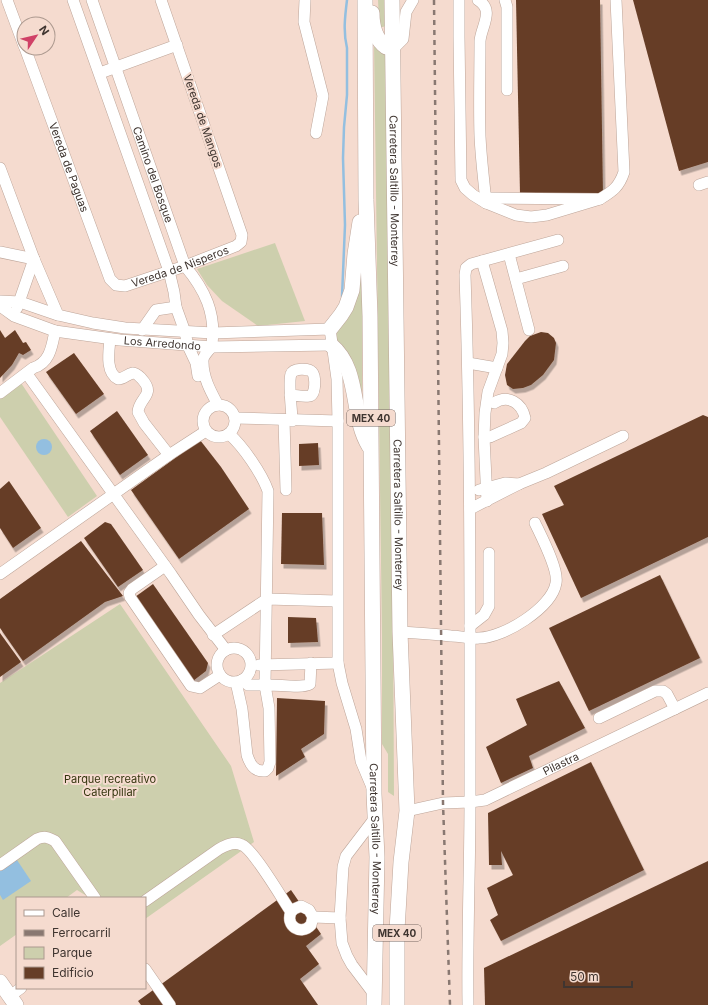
<svg xmlns="http://www.w3.org/2000/svg" width="708" height="1005" viewBox="0 0 708 1005" font-family="Inter,sans-serif">
<style>
.green{fill:#cdcfad}
.water{fill:#93bfe0}
.lines{fill:none;stroke-linecap:round;stroke-linejoin:round}
.stream{stroke:#93bfe0;stroke-width:2.5}
.building{fill:#663e27;filter:url(#shadow)}
.minor-casing{stroke:#bda599;stroke-width:12}
.major-casing{stroke:#bda599;stroke-width:16}
.minor{stroke:#fff;stroke-width:11}
.major{stroke:#fff;stroke-width:15}
.rail{stroke:#897871;stroke-width:2.5;stroke-dasharray:5 5;stroke-linecap:butt}
.labels{text-anchor:middle;dominant-baseline:central;stroke-width:4;stroke-linejoin:round;paint-order:stroke}
.shield{fill:#f5dbcf;stroke:#766760;stroke-width:1}
.shield-label{font-size:10px;font-weight:bold;fill:#3f3530}
.street-label{font-size:11px;fill:#3f3530;stroke:#f5dbcf}
.park-label{font-size:11px;fill:#33340d;stroke:#f5dbcf}
</style>
<defs>
<filter id="shadow"><feDropShadow dx="2.5" dy="4.5" stdDeviation="0" flood-color="#0004"/></filter>
</defs>
<rect width="100%" height="100%" fill="#f5dbcf"/>
<g class="green">
<path d="M378 0H386L385 26 383 27H381L379 21Z"/>
<path d="M374 43 377 49 386 53 393 607 394 796 388 792V754L382 744V636Z"/>
<path d="M362 238V412L336 343 337 329Z"/>
<path d="M275 243 305 321 258 326 222 301 207 285 197 269Z"/>
<path d="M21 383 97 496 68 517 0 417V397Z"/>
<path d="M120 604 231 766 254 842 145 919V898H90L77 890 66 898H17V934L0 946V683Z"/>
</g>
<g class="water">
<circle cx="44" cy="447" r="8"/>
<path d="M15 857 31 881 3 900 0 895V867Z"/>
</g>
<g class="lines">
<path class="stream" d="M342 297 345 225 343 158 344 127 347 95V48C343 32 345 16 347 0"/>
</g>
<g class="building">
<path d="M516 0H600L603 196 520 194Z"/>
<path d="M633 0H708V162L679 171Z"/>
<path d="M0 330 5 338 15 330 23 343 26 342 31 350 23 355 19 353 12 365 0 378Z"/>
<path d="M541 332 548 333 554 338 556 343 554 360 543 375 531 385 523 388 513 389 507 385 505 375 507 364 525 341 530 336Z"/>
<path d="M74 353 104 394 76 414 46 372Z"/>
<path d="M117 411 148 455 120 475 90 431Z"/>
<path d="M703 415 708 417V537L581 598 542 514 564 505 554 486Z"/>
<path d="M200 440 221 467 249 509 179 559 131 490Z"/>
<path d="M318 443 319 465 299 466V444Z"/>
<path d="M9 481 41 528 13 548 0 528V489Z"/>
<path d="M282 513H322L324 565 281 564Z"/>
<path d="M105 522 111 524 143 570 118 587 84 538Z"/>
<path d="M81 541 123 596 105 602 23 661 0 628V599Z"/>
<path d="M660 575 700 658 589 711 549 628Z"/>
<path d="M153 584 208 663 206 671 193 681 135 597Z"/>
<path d="M288 617 316 618 318 642 288 643Z"/>
<path d="M0 633 21 662 0 677Z"/>
<path d="M559 681 585 728 529 756 533 768 501 783 486 747 527 725 516 699Z"/>
<path d="M277 698 325 701 324 734 301 749 305 757 276 776Z"/>
<path d="M591 762 644 870 501 941 490 920 498 915 487 888 513 875 501 851 502 865H489L488 813Z"/>
<path d="M708 861V1005H485L484 968Z"/>
<path d="M291 890 321 934 306 946 319 964 300 979 318 1005H141L138 1001Z"/>
</g>
<g class="lines">
<g class="minor-casing">
<g id="minor">
<path d="M7 0 24 46"/>
<path d="M73 0 169 271 174 292 176 307 185 332 188 346 196 363 198 376"/>
<path id="s1" d="M92 0 185 266C205 290 216 313 212 344 211 351 202 354 203 362 203 378 211 392 218 405"/>
<path d="M305 0 304 22 323 96 316 133"/>
<path d="M459 0V37L461 180 465 188 473 195 486 203 516 215 531 217 547 215 600 199"/>
<path d="M478 0C495 10 481 27 480 41 480 73 479 105 480 136 481 159 484 181 486 203"/>
<path d="M505 0 507 7V90"/>
<path d="M392 47 396 46 403 39 406 12 413 0"/>
<path id="s2" d="M25 48 110 279 116 285 125 286 185 266 236 246 241 242 242 235 161 0"/>
<path d="M100 73 177 45"/>
<path d="M0 168 34 259 58 315"/>
<path d="M699 185 708 182"/>
<path d="M485 198 600 199C613 191 619 187 624 172L616 0"/>
<path d="M0 252 34 259"/>
<path d="M509 254 529 330"/>
<path d="M482 261 502 331 503 343 502 354 488 392 485 413 484 437 487 501"/>
<path d="M516 279 563 266"/>
<path d="M0 301 20 302 58 315 93 323 125 328 213 333 330 329 337 379 338 421V663L342 683 356 729 361 761 372 787"/>
<path id="s3" d="M0 306 14 316 55 331 120 340 212 347 331 345"/>
<path d="M17 308 34 259"/>
<path d="M142 330 156 310 176 307"/>
<path d="M110 339C109 351 105 372 118 379 124 379 127 374 133 373 136 373 139 376 141 378 157 395 139 397 138 412L144 423 169 455"/>
<path d="M468 363 497 368"/>
<path d="M27 374 171 574 199 615 226 650"/>
<path d="M0 393 33 368C50 363 52 346 55 331"/>
<path d="M290 395C296 395 303 397 309 396 316 396 316 376 312 372 309 368 293 368 291 374 288 382 292 411 292 421"/>
<circle cx="219" cy="421" r="16"/>
<path d="M235 418 338 421"/>
<path d="M284 420 286 490"/>
<path d="M229 434C243 446 262 474 268 491L265 685H248L242 680"/>
<path d="M484 437H490L521 423 525 418C522 403 508 394 494 403"/>
<path d="M479 490 505 483 519 484 546 473 623 436"/>
<path d="M470 509 519 484"/>
<path d="M165 566 132 589 129 593 130 597 191 686 200 688 220 675"/>
<path d="M0 574 169 455 206 431"/>
<path d="M470 626 484 615 489 606V553"/>
<path d="M400 632C417 633 434 634 451 636 460 636 470 639 479 638 503 638 552 608 556 583 559 570 541 536 535 523"/>
<path d="M213 635 267 599 337 601"/>
<circle cx="234" cy="665" r="17"/>
<path d="M259 665 338 663"/>
<path d="M236 682 242 709 247 755C250 764 254 772 265 771L268 768 270 762 269 708 265 685C277 684 301 689 310 684L311 663"/>
<path d="M599 718 655 691H663L667 694 675 709"/>
<path id="s4" d="M407 811 443 803 470 802 485 800 708 693"/>
<path d="M0 865 37 839C44 836 48 837 55 841L95 898"/>
<path d="M145 901 219 849C226 845 234 841 242 845 253 849 283 900 291 912 285 926 301 936 311 925L313 917 309 910 301 906 294 909 291 912"/>
<path d="M313 917 340 918"/>
<path d="M145 969 170 1005"/>
<path d="M374 994 352 965 347 956 342 943 340 918 343 867 346 856 375 818"/>
<path d="M10 996 21 988"/>
<path d="M468 1005C467 936 470 868 470 800 470 625 471 450 465 275L466 268 471 264 558 240"/>
</g>
</g>
<g class="major-casing">
<g id="major">
<path id="s5" d="M365 0 366 200 370 316 374 794 377 857 374 1005"/>
<path id="s6" d="M392 0 400 632 407 811 401 862 397 930V1005"/>
<path d="M372 13C372 26 375 39 386 47H392"/>
<path d="M330 329 341 315 346 307 352 290 355 254 360 222"/>
<path d="M331 345C361 370 350 415 369 446"/>
<path d="M0 982 16 1005"/>
</g>
</g>
<use href="#minor" class="minor"/>
<use href="#major" class="major"/>
<path class="rail" d="M434 0 443 803 450 1005"/>
</g>
<g class="labels">
<g class="shield">
<rect x="347" y="410" width="48" height="16" rx="3"/>
<rect x="373" y="925" width="48" height="16" rx="3"/>
</g>
<g class="shield-label">
<text x="371" y="418">MEX 40</text>
<text x="397" y="933">MEX 40</text>
</g>
<g class="street-label">
<text transform="translate(203 121) rotate(71)">Vereda de Mangos</text>
<text stroke="none"><textPath href="#s2" startOffset="127">Vereda de Paguas</textPath></text>
<text stroke="none"><textPath href="#s1" startOffset="185">Camino del Bosque</textPath></text>
<text stroke="none"><textPath href="#s6" startOffset="191">Carretera Saltillo - Monterrey</textPath></text>
<text stroke="none"><textPath href="#s2" startOffset="322">Vereda de Nisperos</textPath></text>
<text stroke="none"><textPath href="#s3" startOffset="169">Los Arredondo</textPath></text>
<text stroke="none"><textPath href="#s6" startOffset="515">Carretera Saltillo - Monterrey</textPath></text>
<text stroke="none"><textPath href="#s4" startOffset="163">Pilastra</textPath></text>
<text stroke="none"><textPath href="#s5" startOffset="839">Carretera Saltillo - Monterrey</textPath></text>
</g>
<g class="park-label">
<text x="110" y="779">Parque recreativo<tspan x="110" dy="13">Caterpillar</tspan></text>
</g>
</g>
<rect x="16" y="897" width="130" height="92" fill="#f5dbcf" stroke="#ac998f"/>
<rect x="24" y="910" width="20" height="6" fill="#ffffff" stroke="#ac998f"/>
<text x="52" y="917" font-size="12" fill="#3f3530">Calle</text>
<rect x="24" y="930" width="20" height="6" fill="#897871" stroke="#ac998f"/>
<text x="52" y="937" font-size="12" fill="#3f3530">Ferrocarril</text>
<rect x="24" y="947" width="20" height="12" fill="#cdcfad" stroke="#ac998f"/>
<text x="52" y="957" font-size="12" fill="#3f3530">Parque</text>
<rect x="24" y="967" width="20" height="12" fill="#663e27" stroke="#ac998f"/>
<text x="52" y="977" font-size="12" fill="#3f3530">Edificio</text>
<g transform="translate(36 36) rotate(55)"><circle r="19" fill="#f5dbcf" stroke="#ac998f"/>
<path d="M0-3L7 15L0 10L-7 15Z" fill="#d04167"/>
<text y="-6" font-size="11" font-weight="bold" text-anchor="middle" fill="#3f3530">N</text>
</g>
<path d="M564 981v6h68v-6" fill="none" stroke="#3f3530" stroke-width="2"/>
<text x="570" y="981" font-size="12" fill="#3f3530" stroke="#f5dbcf" stroke-width="3" paint-order="stroke">50 m</text>
</svg>
